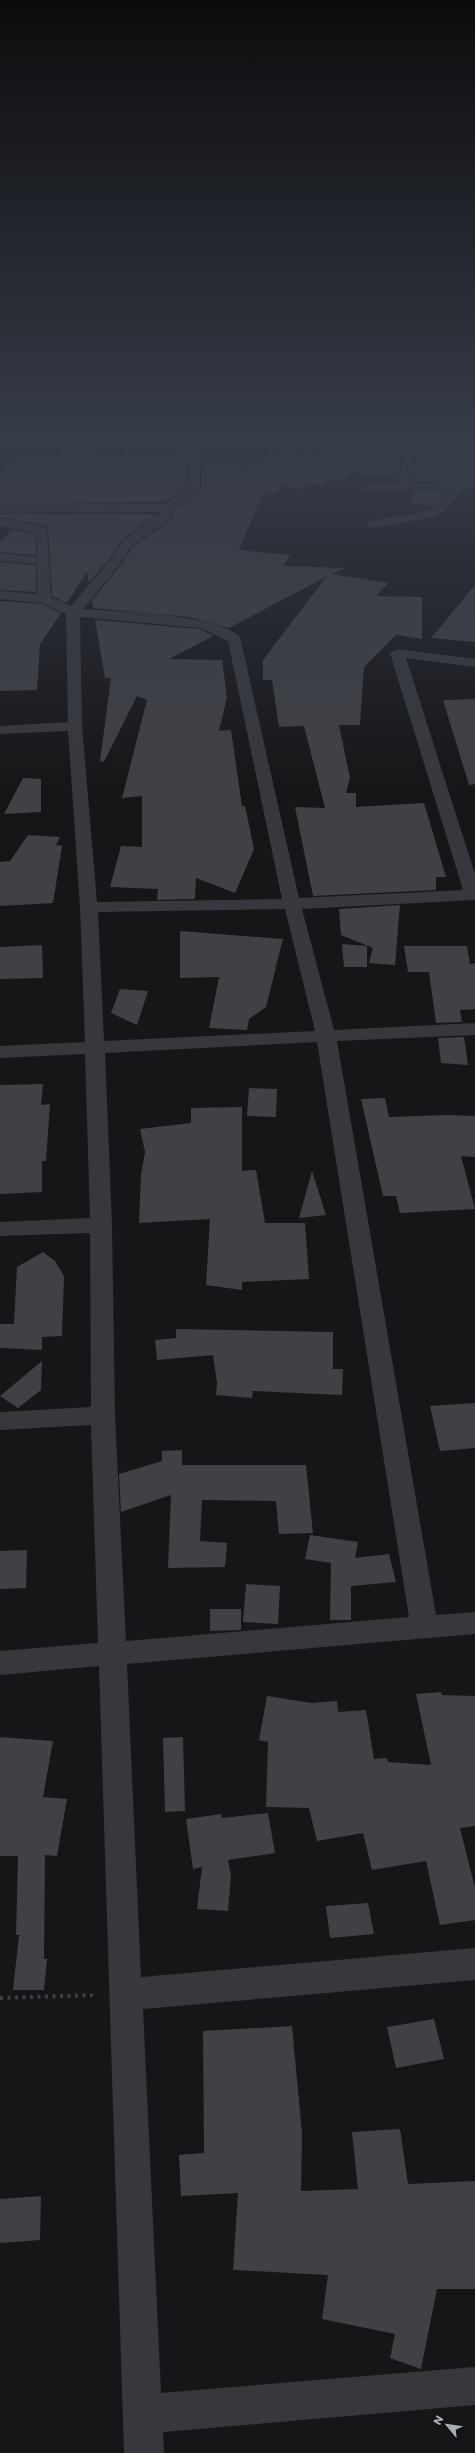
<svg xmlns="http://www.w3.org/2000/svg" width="475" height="2453" viewBox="0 0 475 2453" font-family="Poppins,sans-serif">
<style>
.building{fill:#404145}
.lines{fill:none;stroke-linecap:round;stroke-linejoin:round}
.path-far1{stroke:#3d3f44;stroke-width:1.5;stroke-dasharray:1 1.5;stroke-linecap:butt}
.path{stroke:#3d3f44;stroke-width:4;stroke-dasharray:3 4.5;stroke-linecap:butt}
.minor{fill:#37383d;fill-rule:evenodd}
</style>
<rect width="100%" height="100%" fill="#161618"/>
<g class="building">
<path d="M375 444H475V481H412L417 450 407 444Z"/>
<path d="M329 450 402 453 398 480 351 472 343 481 327 479 322 485 306 483 300 489 281 486 275 494 263 493 239 550 290 555 283 566 344 568 332 574 388 583 376 596 422 597V639L396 635 364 667 360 725H339L350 778 346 793H356V807L424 803 446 877H436V890L313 896 295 807 325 808 304 726 279 727 272 680H263V660L326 577 229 628 189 617 93 608 92 600 121 565 133 546 170 521 174 510 196 495 202 485V462L255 466 269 452 304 457 307 452 327 453Z"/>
<path d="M128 451 188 454 185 489 164 502 0 504V476L14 456H59L61 453 120 458Z"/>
<path d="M415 491H447L435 505 410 504Z"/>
<path d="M0 514H157L122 539 110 558 89 582 87 572 67 603 52 596 48 526 0 517Z"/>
<path d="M11 530 36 534V555L0 552V543Z"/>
<path d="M0 562 36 565V592L0 590Z"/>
<path d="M475 585V642L431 638Z"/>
<path d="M0 601 41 604 61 613 40 644 37 690 0 691Z"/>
<path d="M95 620 200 629 213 636 169 659 222 660 227 697 219 731 231 730 242 806H245L254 849 235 893 196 878 195 899 157 900 158 889 110 887 121 846 142 847V796L122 798 147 700 137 696 104 762 100 761 111 678H105Z"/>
<path d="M475 699V784L469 785 443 700Z"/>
<path d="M23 778 41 779V812L4 814Z"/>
<path d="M28 835 60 837 56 845 62 846 53 903 0 906V862L10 861Z"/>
<path d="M400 905 395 965 369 963 373 948 341 935 339 909Z"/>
<path d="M180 931 283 939 276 966H274L276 967 266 1007 249 1019 247 1030 209 1028 219 977 180 978Z"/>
<path d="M342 944 367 946V967H344Z"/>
<path d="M42 945 43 978 0 979V947Z"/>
<path d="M404 946H467L470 964 475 963V1009L460 1010 462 1022 436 1023 429 972H408Z"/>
<path d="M120 989 148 991 137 1025 111 1013Z"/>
<path d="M464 1037 468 1065 441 1063 438 1038Z"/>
<path d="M43 1084 41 1105 50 1104 46 1161H42V1192L0 1194V1085Z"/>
<path d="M249 1088 277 1089 276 1117 247 1116Z"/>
<path d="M385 1098 389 1117 446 1115 475 1116V1157L461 1156 475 1209 400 1213 396 1196H383L361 1099Z"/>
<path d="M242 1107V1171L256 1170 265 1223H305L309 1279 242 1282V1290L206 1285 210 1219 139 1223 141 1175 145 1152 140 1129 191 1123V1108Z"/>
<path d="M312 1171 326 1215 299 1218Z"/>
<path d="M43 1252 55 1261 64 1276 62 1336 42 1337V1350L0 1348V1324H14L17 1267Z"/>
<path d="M176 1329 333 1332V1369H343L342 1395 253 1391 252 1398 216 1395 217 1383 213 1355 157 1360 155 1340 176 1338Z"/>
<path d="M42 1361 41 1390 18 1408 0 1396Z"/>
<path d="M475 1403V1448L440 1451 430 1406Z"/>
<path d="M182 1450V1465H306L313 1533 279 1534 276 1501 202 1500 200 1541 227 1543 225 1567 168 1568 171 1495 121 1512 119 1474 162 1461V1451Z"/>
<path d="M310 1535 358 1542 355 1558 389 1554 396 1582 351 1586V1620H330L331 1563 305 1559Z"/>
<path d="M27 1550 26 1588 0 1589V1551Z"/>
<path d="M246 1584 280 1586 278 1624 243 1622Z"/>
<path d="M210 1609H241V1630L210 1631Z"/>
<path d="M441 1692 442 1695 475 1696V1826L460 1828 475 1888V1920L440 1925 426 1861 372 1870 363 1833 317 1841 309 1808 266 1807 268 1742 259 1740 267 1696 312 1703 337 1701 338 1712 366 1710 374 1759 387 1758 388 1762 431 1765 416 1694Z"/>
<path d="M0 1737 53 1741 43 1797 67 1799 57 1856 45 1855 44 1959H47L44 1990H13L19 1935H16L18 1856H0Z"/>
<path d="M183 1737 185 1811 165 1812 163 1738Z"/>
<path d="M268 1813 275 1853 228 1860 231 1876 228 1911 197 1909 202 1867 193 1869 186 1819 221 1814 222 1818Z"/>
<path d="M368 1903 374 1934 330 1938 326 1906Z"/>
<path d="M434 2019 444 2059 396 2068 387 2027Z"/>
<path d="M292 2026 302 2133 301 2191 358 2189 352 2132 400 2129 408 2184 475 2181V2289H437L421 2369 390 2358 395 2334 322 2319 328 2275 233 2270 238 2193 181 2196 179 2155 204 2153 203 2031Z"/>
<path d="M41 2196 40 2240 0 2243V2199Z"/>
</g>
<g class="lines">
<path class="path-far1" d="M356 464 362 473"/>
<path class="path" d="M0 1998 97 1995"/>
<g class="minor">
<path d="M190 444H200V485L195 494 173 509 169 520 132 545 120 564 83 609C119 612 215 613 240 637L299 898 463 890 390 653 397 649 475 659V667L406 658 475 874V900L302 909 334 1030 475 1023V1035L337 1041 436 1615 475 1612V1634L127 1664 141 1977 475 1948V1980L143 2009 161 2393 475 2367V2405L163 2432 164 2453H124L99 1666 0 1675V1651L98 1643 91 1425 0 1430V1412L91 1407 90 1233 0 1236V1222L90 1218 85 1054 0 1058V1046L85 1042 80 907 68 731 0 734V726L68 722 66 614 41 603 0 599V591L37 594V564L0 561V553L37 557V533L0 526V518L47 527 51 597 71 606 111 559 123 540 162 512 0 513V505L164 504 186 490 188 485ZM80 617 200 628 228 641 282 899 97 902 82 726ZM285 909 315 1031 104 1041 98 912ZM317 1042 409 1617 126 1641 115 1415 112 1225 105 1053Z"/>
<path d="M282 444 407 446 416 451 410 483 475 482V488L464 489 444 512 435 517 373 528 369 527 367 524 369 521 428 511 436 506 451 489 363 490 361 488 367 485 399 484 404 452 287 447Z"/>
</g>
</g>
<linearGradient id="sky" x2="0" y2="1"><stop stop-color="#0c0c0d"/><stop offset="0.56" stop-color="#363c48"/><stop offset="1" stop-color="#363c48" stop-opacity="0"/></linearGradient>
<rect width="475" height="787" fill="url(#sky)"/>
<g transform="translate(447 2425) rotate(299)" stroke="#111113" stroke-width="3" paint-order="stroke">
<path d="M0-3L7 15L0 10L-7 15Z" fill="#a8adb8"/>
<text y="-6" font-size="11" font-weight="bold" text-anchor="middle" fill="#a8adb8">N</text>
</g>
</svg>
